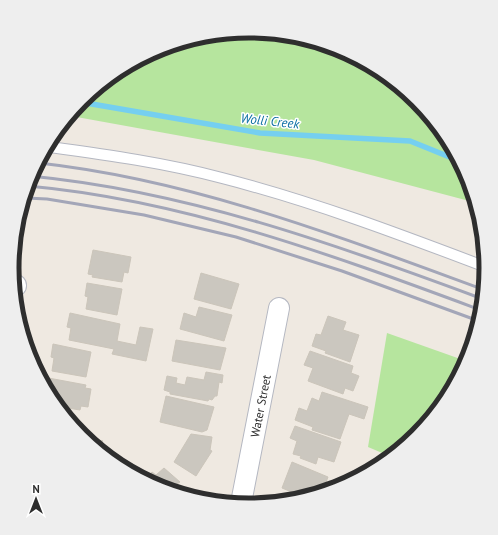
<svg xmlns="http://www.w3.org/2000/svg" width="498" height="535" viewBox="0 0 498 535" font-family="'PT Sans',sans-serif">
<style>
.green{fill:#b6e59e}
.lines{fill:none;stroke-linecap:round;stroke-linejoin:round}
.stream{stroke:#75cff0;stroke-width:5.5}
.building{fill:#cbc7bf;stroke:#cbc5ba}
.service-casing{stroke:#b4b7c1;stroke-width:12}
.minor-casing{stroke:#b4b7c1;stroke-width:22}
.service{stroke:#fff;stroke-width:10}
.minor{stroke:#fff;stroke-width:20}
.rail{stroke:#a3a6b8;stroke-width:3}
.labels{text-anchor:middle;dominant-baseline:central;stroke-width:3;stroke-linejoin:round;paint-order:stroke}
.street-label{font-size:12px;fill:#2e2e2e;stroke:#fff}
.water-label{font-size:13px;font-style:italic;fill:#0d6fa3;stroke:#fff}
.rim{fill:none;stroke:#2e2e2e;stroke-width:5}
</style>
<rect width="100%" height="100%" fill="#efe9e1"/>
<g class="green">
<path d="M249 31 340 49 417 100 468 177 473 202 314 160 71 116 82 100 159 48Z"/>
<path d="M387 333 466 361 416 435 387 455 368 447Z"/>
</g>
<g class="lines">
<path class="stream" d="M80 102 260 133 410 141 457 160"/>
</g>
<g class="building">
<path d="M93 250 131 257 128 273 124 272 122 282 92 277 93 275 88 274Z"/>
<path d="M201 273 239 284 231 309 194 299Z"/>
<path d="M87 283 122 289 117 315 86 309 88 297 85 296Z"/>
<path d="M199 307 232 315 224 341 180 329 184 313 196 317Z"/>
<path d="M70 313 120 324 117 341 136 345 140 327 153 329 146 361 112 354 114 349 69 340 71 328 67 327Z"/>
<path d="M328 316 346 322 343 330 359 335 350 362 325 353 326 351 312 346 316 334 321 335Z"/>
<path d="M176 340 226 348 220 370 172 361Z"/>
<path d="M53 344 91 352 86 377 52 371 54 358 51 357Z"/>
<path d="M310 351 353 366 351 373 359 376 353 391 345 388 343 394 308 381 313 368 304 365Z"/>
<path d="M206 372 223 375 222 383 219 382 217 396H215L212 400 209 399 208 401 170 394V392L164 390 167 376 177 378 176 383 185 385 187 377 204 380Z"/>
<path d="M43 377 86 385 85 388 91 389 88 407 81 406 80 410 62 407Z"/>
<path d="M322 392 368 407 364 419 349 414 340 439 312 430 313 427 295 420 299 408 307 411 312 398 319 401Z"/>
<path d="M166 396 214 407 207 430 202 432 160 422Z"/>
<path d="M295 426 341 442 334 462 318 457 316 464 300 458 301 456 293 454 297 441 290 438Z"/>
<path d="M191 434 212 437 210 450 212 451 196 476 174 462Z"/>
<path d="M85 438 103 441 97 445Z"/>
<path d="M292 462 328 477 325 485 332 488 299 495 282 488Z"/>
<path d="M164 468 180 482 174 486 175 490 158 486 146 478 152 472 156 475Z"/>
</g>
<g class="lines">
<g class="service-casing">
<path id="service" d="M50 147C108 155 166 163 222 178 312 201 399 234 486 267"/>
</g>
<g class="minor-casing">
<g id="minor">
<path d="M16 285V286"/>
<path id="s1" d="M241 503 279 308"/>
</g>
</g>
<use href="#service" class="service"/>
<use href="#minor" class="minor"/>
<g class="rail">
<path d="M39 163C193 180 337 236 482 289"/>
<path d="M30 176C186 191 335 244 480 298"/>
<path d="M28 186C184 200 332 255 478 309"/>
<path d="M26 198 47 199 144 215 236 237 342 271 476 320"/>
</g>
</g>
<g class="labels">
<g class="street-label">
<text stroke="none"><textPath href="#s1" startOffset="99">Water Street</textPath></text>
</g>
<g class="water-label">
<text transform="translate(270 121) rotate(6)">Wolli Creek</text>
</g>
</g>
<path d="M0 0H498V535H0ZM19 268a230 230 0 1 1 460 0a230 230 0 1 1-460 0Z" fill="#eee" fill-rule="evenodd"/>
<path class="rim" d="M19 268a230 230 0 1 1 460 0a230 230 0 1 1-460 0Z"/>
<g transform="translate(36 499)" stroke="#ffffff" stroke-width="3" paint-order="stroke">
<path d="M0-3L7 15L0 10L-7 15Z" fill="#2e2e2e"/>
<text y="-6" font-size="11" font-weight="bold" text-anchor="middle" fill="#2e2e2e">N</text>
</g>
</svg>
